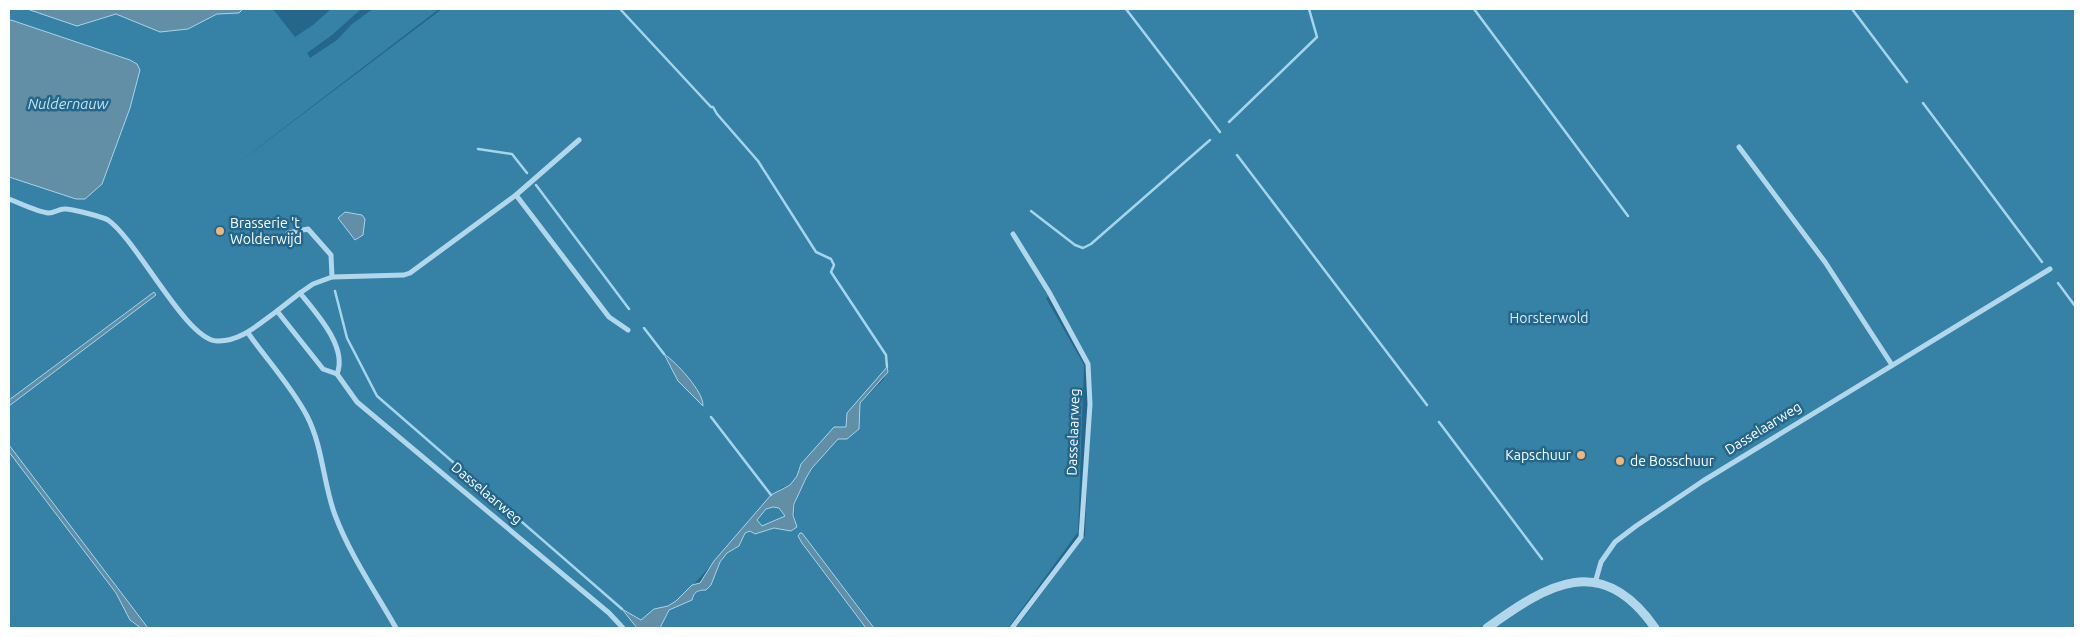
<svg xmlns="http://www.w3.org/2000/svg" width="2084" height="637" viewBox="0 0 2084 637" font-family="Ubuntu,sans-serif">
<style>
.green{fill:#3681a6;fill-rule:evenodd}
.water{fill:#628ea6;stroke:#a6d5eb;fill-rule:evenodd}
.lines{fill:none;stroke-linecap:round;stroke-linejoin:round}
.stream{stroke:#a6d5eb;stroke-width:2.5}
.minor{stroke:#b2d7ea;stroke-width:5}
.tertiary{stroke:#b2d7ea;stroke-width:9}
.poi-dot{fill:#f4b576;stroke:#24678b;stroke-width:2}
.labels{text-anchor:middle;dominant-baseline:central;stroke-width:5;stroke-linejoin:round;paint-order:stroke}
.poi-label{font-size:14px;fill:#fff;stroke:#24678b;text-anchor:start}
.park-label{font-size:14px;fill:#d7edf8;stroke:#24678b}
.street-label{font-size:14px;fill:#fff;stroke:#24678b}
.water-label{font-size:15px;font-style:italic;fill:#c1e2f2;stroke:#24678b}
</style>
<rect width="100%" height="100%" fill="#24678b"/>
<g class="green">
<path d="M9 9H45L85 23 116 14 154 29 216 9H273L295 37 313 25 331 9H361L332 35 307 53 310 58 337 40 352 24 373 9H439L234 166 442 9H2075V628H1016L1085 535 1091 389 1086 358 1052 293 1046 298 1084 365 1078 532 1008 628H874L800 533 798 536 802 543 866 628H146L9 446V405L154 292 9 400ZM885 373 884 379 860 403 859 429C853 432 844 435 838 439 821 452 786 501 796 521L788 530 774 528 755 534 750 531 745 533 739 546 727 553 720 562 711 585 706 590C697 590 694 592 692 600L676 604 781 488 790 485 797 476 801 466 839 428 846 427 847 415Z"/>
<path d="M9 452 116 593 130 620 141 628H9Z"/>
<path d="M773 507 779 508 786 516 784 519 762 526 757 520 766 509Z"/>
</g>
<g class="water">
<path d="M27 9H243L239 13 217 14 188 29 160 32 116 14 77 26Z"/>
<path d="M11 20 130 60 137 64 140 70 130 108 102 184 85 199H76L9 177V21Z"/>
<path d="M345 212 362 215 365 219 363 235 355 240 338 218Z"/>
<path d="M154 292 156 295 9 406V400Z"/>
<path d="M664 354C676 362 704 392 703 406L678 381Z"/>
<path d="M887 367 888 372 860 403 859 429 847 439H838L812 468 806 478 794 504 793 515 797 527 791 531 774 528 755 534 750 531 745 533 739 546 727 553 720 562 711 585 706 590C697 590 694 592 692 600L669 610 660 628H637L622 609 641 620 654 609 668 606 676 601 692 585 700 583 714 561 771 495 790 485 797 476 801 464 834 427H846L847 413ZM773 507 779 508 785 516 762 526 757 520 766 509Z"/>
<path d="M9 445 148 628H141L130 620 116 593 9 452Z"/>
<path d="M800 533H802L874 628H866L802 543 798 536Z"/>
</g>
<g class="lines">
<g class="stream">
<path d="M620 9 711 107H713L717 114 758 161 816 252 831 259 834 265 831 272 886 355 887 367"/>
<path d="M1126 9 1220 132"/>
<path d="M1474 9 1628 216"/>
<path d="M1852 9 1907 82"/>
<path d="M1923 103 2042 262"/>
<path d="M1229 122 1317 37 1309 9"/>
<path d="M478 149 512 154 527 173"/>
<path d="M1237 155 1427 405"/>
<path d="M536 185 629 309"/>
<path d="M1031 211 1075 245 1083 248 1091 244 1210 140"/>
<path d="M2058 283 2075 306"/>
<path d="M335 291 347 338 377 396 622 609"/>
<path d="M644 328 664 354"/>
<path d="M711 417 771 495"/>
<path d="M1439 422 1542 559"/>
</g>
<g class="minor">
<path d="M1739 147 1825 262 1892 365"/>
<path d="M516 195 609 317 628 330"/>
<path d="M9 199C20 203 37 212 49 213 54 213 59 209 64 209 69 208 103 217 108 220 137 240 186 340 217 341 240 342 259 324 277 311L323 369 337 374"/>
<path d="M288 233 308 229 331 255 332 277 313 284 300 293"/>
<path d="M332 277 404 275 410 273 516 195 579 140"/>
<path d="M277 311 300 293C316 313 348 347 337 374"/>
<path d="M248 333C267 360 292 387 307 416 323 447 323 483 335 515 350 555 375 591 396 628"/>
<path d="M337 374 357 402 609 613 623 628"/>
<path d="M1595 583 1601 562 1615 542 1636 526 1703 481 2050 269"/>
<path d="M1012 628 1081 537 1090 404 1088 364 1049 292 1013 234"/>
</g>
<path class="tertiary" d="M1487 628C1548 584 1601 551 1655 628"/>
</g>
<g class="poi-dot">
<circle cx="220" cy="231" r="5"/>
<circle cx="1581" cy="455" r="5"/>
<circle cx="1620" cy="461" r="5"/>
</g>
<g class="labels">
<g class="poi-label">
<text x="230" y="223">Brasserie 't<tspan x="230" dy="16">Wolderwijd</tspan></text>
<text x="1571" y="455" text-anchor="end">Kapschuur</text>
<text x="1630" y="461">de Bosschuur</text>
</g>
<g class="park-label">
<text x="1549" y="318">Horsterwold</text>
</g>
<g class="street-label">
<text transform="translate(1763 428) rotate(-32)">Dasselaarweg</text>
<text transform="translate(1073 432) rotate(-88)">Dasselaarweg</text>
<text transform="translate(487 493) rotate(40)">Dasselaarweg</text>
</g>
<g class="water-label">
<text x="68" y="103">Nuldernauw</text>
</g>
</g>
<rect width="2084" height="637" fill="none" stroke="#ffffff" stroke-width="20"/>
</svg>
